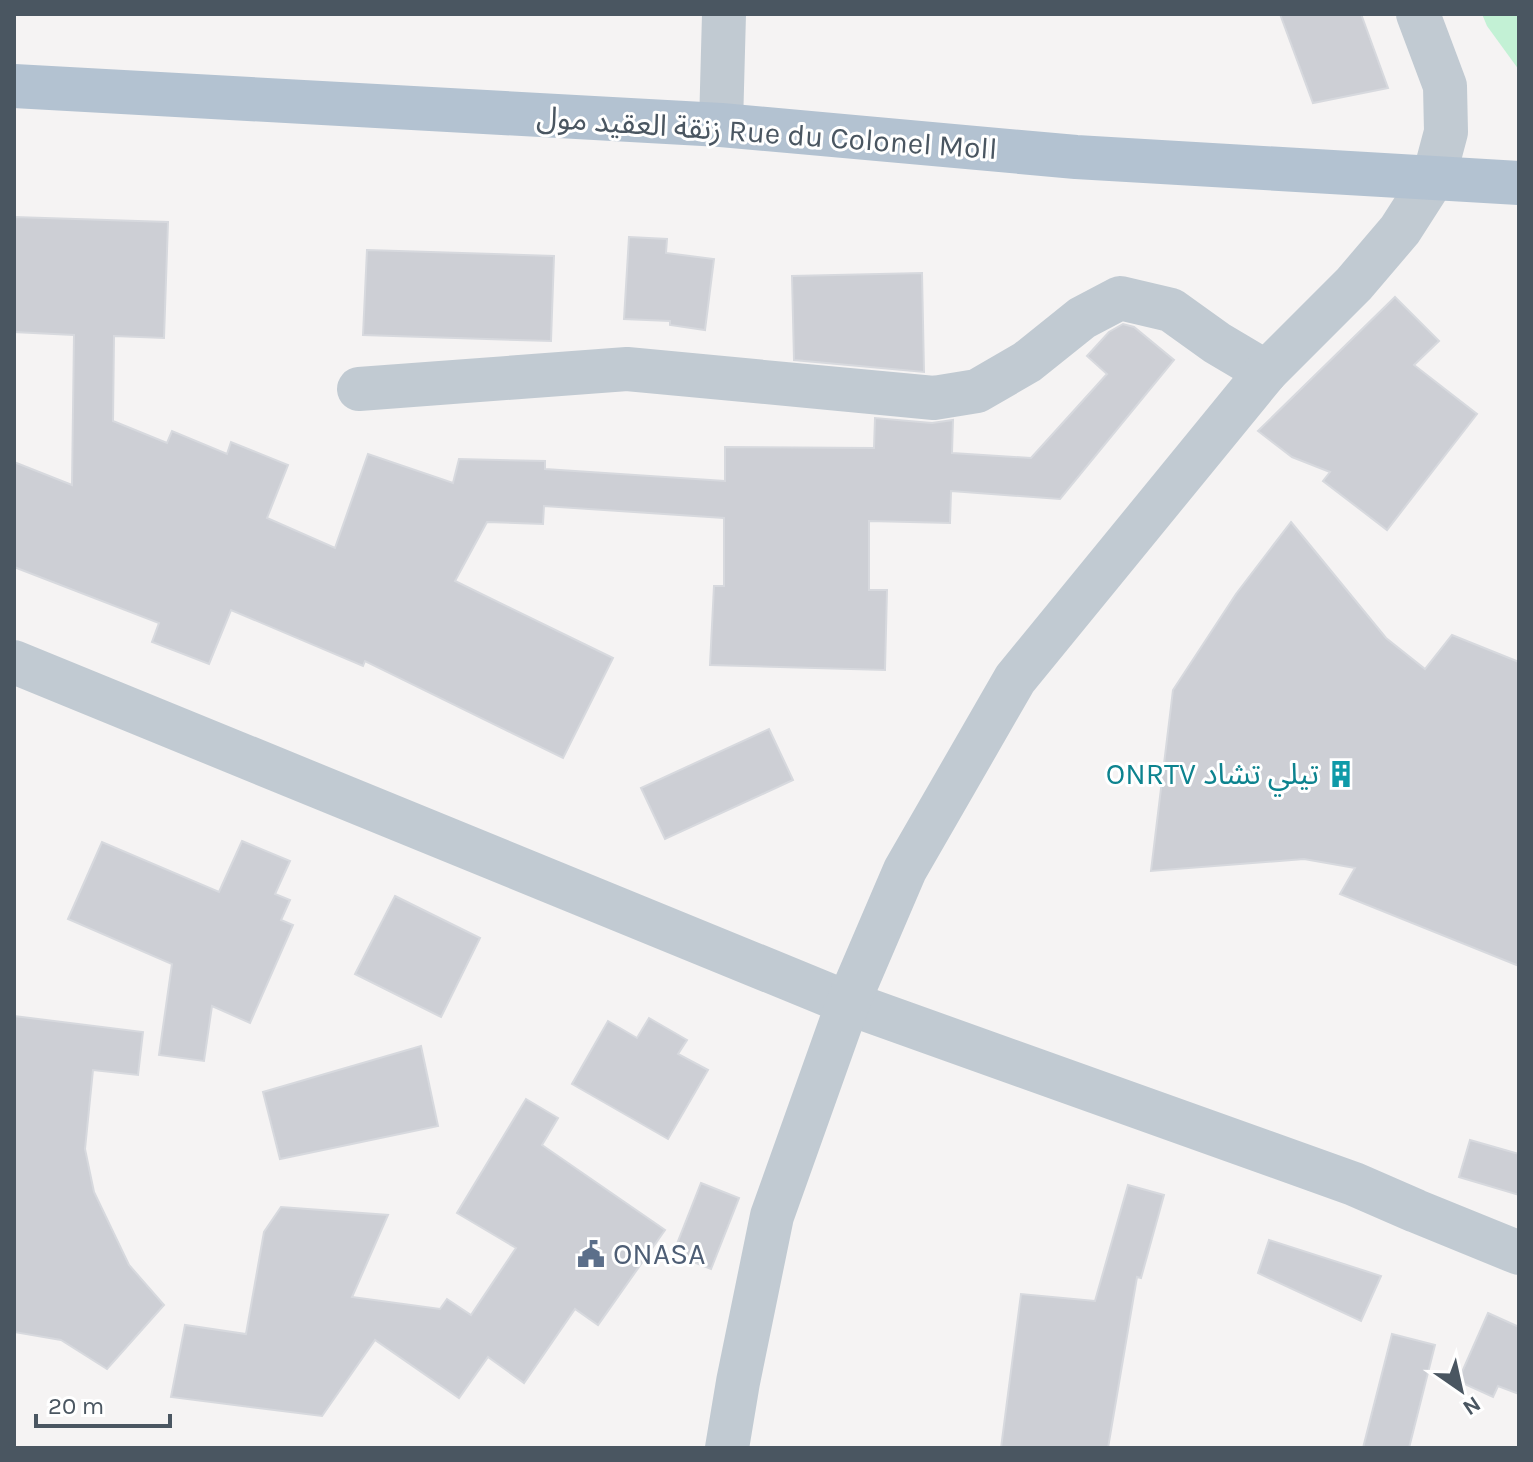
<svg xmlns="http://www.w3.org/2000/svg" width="1533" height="1462" viewBox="0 0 1533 1462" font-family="Karla,'Noto Sans Arabic',sans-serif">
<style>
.green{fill:#c3f1d5}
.building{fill:#cdcfd5;stroke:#d7d9de;stroke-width:2}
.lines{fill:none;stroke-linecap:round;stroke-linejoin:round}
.minor{stroke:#c1cad2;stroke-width:44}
.tertiary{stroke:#c1cad2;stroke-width:44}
.primary{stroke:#b3c2d1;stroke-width:44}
.labels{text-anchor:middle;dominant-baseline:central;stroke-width:6;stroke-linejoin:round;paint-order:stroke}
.street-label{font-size:30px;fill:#4a5661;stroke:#fff}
.culture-label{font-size:30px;fill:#0d838f;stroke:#fff;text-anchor:end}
.service-label{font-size:30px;fill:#4e5e75;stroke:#fff;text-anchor:start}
</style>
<rect width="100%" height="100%" fill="#f5f3f3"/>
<path class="green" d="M1482 14H1519V70L1487 26Z"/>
<g class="building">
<path d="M1280 14H1361L1388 88 1313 103Z"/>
<path d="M14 217 168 222 164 338 114 336 113 421 167 443 172 431 227 454 231 442 288 465 267 518 335 548 368 454 453 483 459 459 545 461V469L725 481V447L874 448 875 418 932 423 953 420 952 453 1031 458 1107 374 1087 356 1109 332 1123 324 1134 327 1174 360 1060 499 951 491 950 523 869 521V590H887L885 670 710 665 714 586H724V518L544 506 543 524 487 522 455 581 613 658 563 758 365 661 363 666 231 610 209 664 152 642 159 623 14 567V462L72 485 74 335 14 332Z"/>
<path d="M629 237 667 239 666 253 714 259 705 330 670 325V321L624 319Z"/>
<path d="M367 250 554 256 551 341 363 335Z"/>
<path d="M922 273 924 372 794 360 792 276Z"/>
<path d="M1395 297 1439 341 1414 365 1477 414 1387 530 1323 481 1330 472 1292 457 1258 431Z"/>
<path d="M1291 522 1386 638 1425 669 1452 635 1519 662V966L1340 894 1355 868 1304 859 1151 871 1173 690 1236 594Z"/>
<path d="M769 729 793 780 665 839 641 788Z"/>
<path d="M242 841 290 861 275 894 290 900 281 920 293 925 250 1023 212 1006 204 1061 159 1055 172 964 68 919 102 842 219 892Z"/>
<path d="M395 896 480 938 441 1017 355 974Z"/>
<path d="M14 1016 143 1032 138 1075 93 1070 85 1149 94 1192 129 1265 164 1305 107 1369 61 1340 14 1332Z"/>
<path d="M649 1018 687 1040 678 1054 708 1070 668 1139 572 1084 608 1021 637 1038Z"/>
<path d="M421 1046 438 1126 280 1159 263 1092Z"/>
<path d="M526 1099 558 1118 542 1145 665 1230 598 1325 575 1309 524 1383 488 1357 459 1398 375 1340 322 1416 171 1397 185 1325 246 1334 264 1232 281 1207 388 1215 352 1297 440 1309 447 1299 471 1315 516 1248 457 1213Z"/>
<path d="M1470 1140 1519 1154V1195L1459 1177Z"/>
<path d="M701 1183 739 1198 711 1269 673 1254Z"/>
<path d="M1128 1185 1164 1195 1141 1278 1137 1277 1108 1448H1001L1021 1294 1095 1301Z"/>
<path d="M1269 1240 1381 1276 1361 1321 1258 1273Z"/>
<path d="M1488 1313 1519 1327V1394L1498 1386 1493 1397 1458 1381Z"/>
<path d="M1392 1334 1435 1345 1409 1448H1363Z"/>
</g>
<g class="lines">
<g class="minor">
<path d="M1418 14 1445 86 1446 132 1434 177"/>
<path d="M721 125 724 14"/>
<path d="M359 389 627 369 934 398 977 391 1027 362 1082 318 1120 298 1171 310 1217 343 1266 372"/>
<path d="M14 662 848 1003 1354 1184 1416 1211 1519 1253"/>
</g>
<path class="tertiary" d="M727 1448 738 1382 772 1216 848 1003 905 870 1015 679 1266 372 1354 284 1400 230 1434 177"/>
<path class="primary" d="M14 86 721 125 1076 157 1519 183"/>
</g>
<defs>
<g id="building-bare" transform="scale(2.16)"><path d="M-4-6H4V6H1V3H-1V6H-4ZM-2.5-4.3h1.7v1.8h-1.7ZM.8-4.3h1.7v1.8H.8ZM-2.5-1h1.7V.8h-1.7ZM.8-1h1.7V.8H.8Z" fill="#0f9aa8" stroke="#fff" stroke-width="2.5" paint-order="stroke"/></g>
<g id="civic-bare" transform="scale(2.16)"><path d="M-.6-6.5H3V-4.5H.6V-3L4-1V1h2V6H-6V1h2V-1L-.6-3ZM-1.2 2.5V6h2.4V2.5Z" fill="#5c6f8a" stroke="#fff" stroke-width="2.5" paint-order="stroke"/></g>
</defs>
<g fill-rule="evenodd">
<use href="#building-bare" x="1341" y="774"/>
<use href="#civic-bare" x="591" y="1254"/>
</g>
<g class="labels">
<g class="street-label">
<text transform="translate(767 133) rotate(4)">زنقة العقيد مول Rue du Colonel Moll</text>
</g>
<g class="culture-label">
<text x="1319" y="774">ONRTV تيلي تشاد</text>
</g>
<g class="service-label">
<text x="613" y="1254">ONASA</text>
</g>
</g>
<rect width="1533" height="1462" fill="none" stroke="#4a5661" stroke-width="32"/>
<g transform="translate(1461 1390) rotate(146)" stroke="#ffffff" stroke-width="6" paint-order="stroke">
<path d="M0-6L14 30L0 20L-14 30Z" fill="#4a5661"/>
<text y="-12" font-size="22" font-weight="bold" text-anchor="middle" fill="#4a5661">N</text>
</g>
<path d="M36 1414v12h134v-12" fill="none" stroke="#4a5661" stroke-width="4"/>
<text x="48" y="1414" font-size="24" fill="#4a5661" stroke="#ffffff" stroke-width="6" paint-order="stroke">20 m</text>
</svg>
